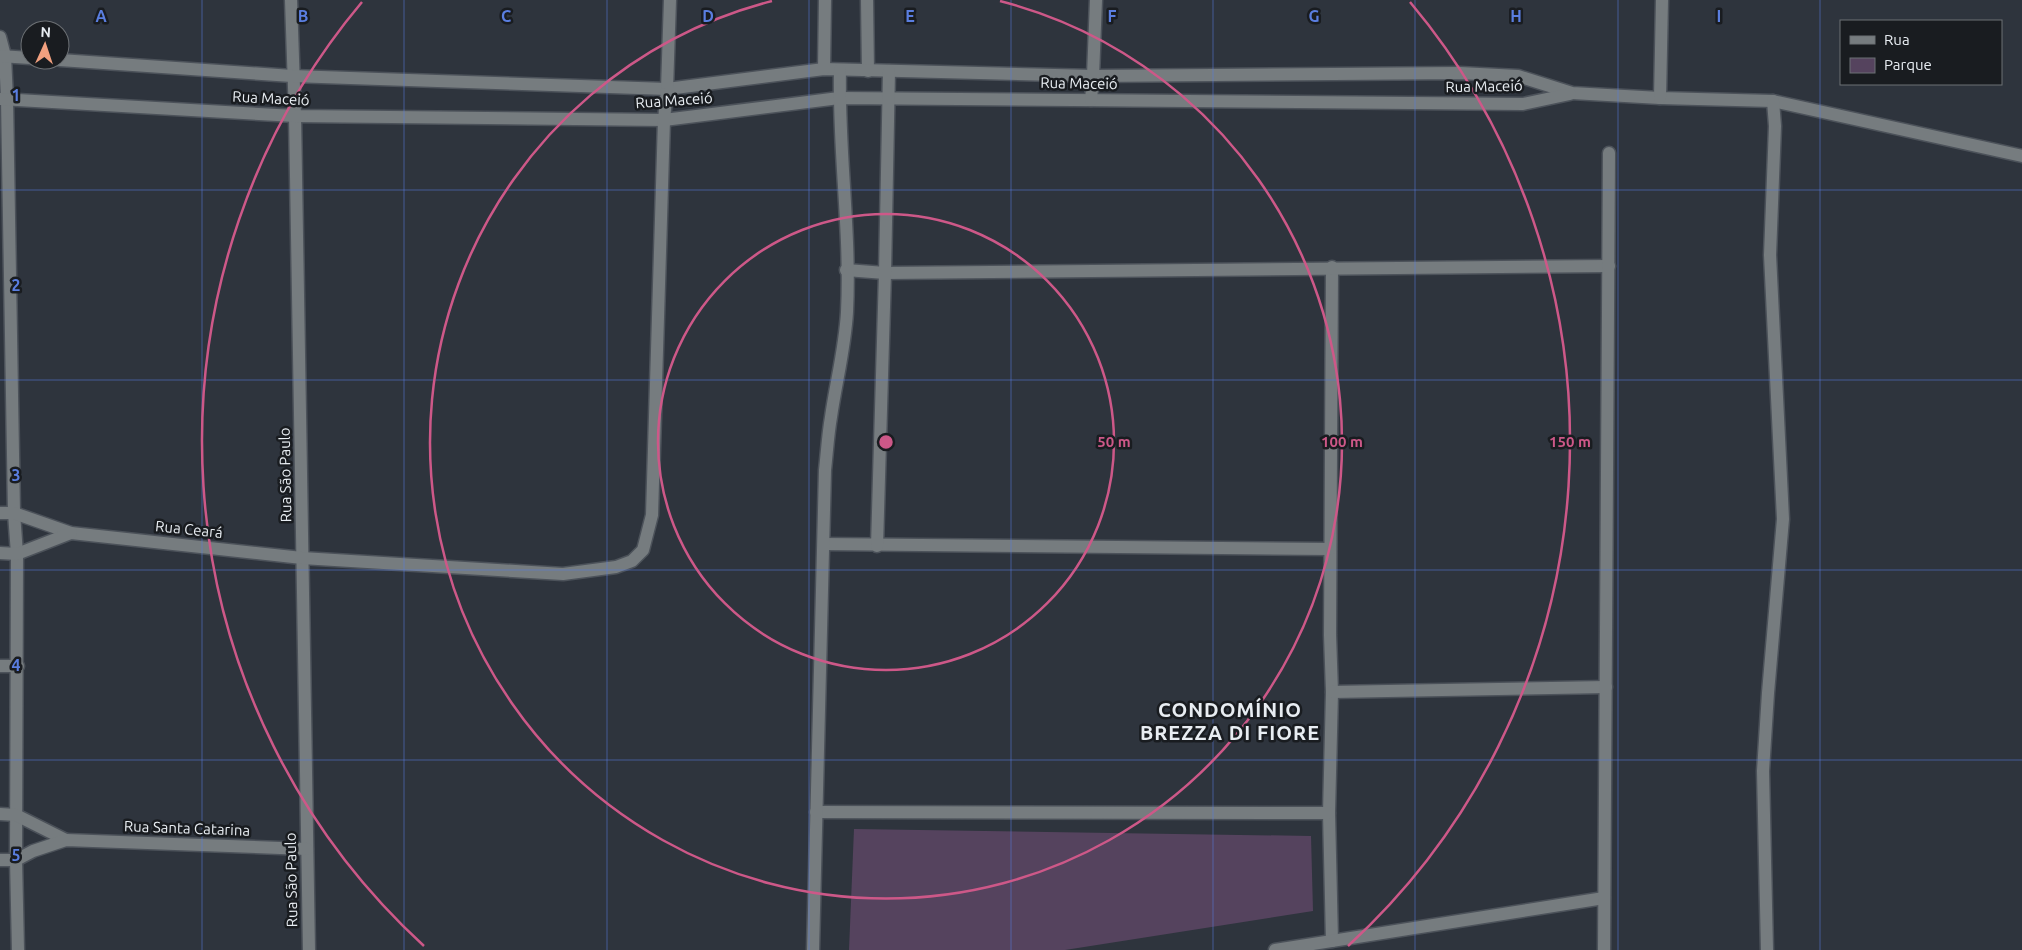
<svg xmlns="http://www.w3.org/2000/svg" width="2022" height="950" viewBox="0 0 2022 950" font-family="Ubuntu,sans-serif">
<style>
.green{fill:#55435e}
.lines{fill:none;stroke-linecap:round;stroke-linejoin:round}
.minor-casing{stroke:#4c525a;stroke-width:15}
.minor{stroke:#767c7f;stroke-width:12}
.grid{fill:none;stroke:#5a7ee0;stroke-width:1;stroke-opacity:0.55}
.ring{fill:none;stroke:#cd5888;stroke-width:2.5}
.labels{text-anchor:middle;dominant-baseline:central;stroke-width:5;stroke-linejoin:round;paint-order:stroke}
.street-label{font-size:15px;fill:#e8edf2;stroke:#191c20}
.district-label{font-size:20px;font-weight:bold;letter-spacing:1px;fill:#e8edf2;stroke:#191c20}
.grid-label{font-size:16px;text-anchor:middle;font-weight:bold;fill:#5a7ee0;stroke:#191c20;stroke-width:5;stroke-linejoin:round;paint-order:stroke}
.centre{fill:#cd5888;stroke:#191c20;stroke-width:2.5}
.ring-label{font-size:15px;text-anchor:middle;font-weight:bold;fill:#cd5888;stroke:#191c20;stroke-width:5;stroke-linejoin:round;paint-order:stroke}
</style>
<rect width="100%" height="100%" fill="#2e343d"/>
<path class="green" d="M854 829 1311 836 1313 911 1065 950H849Z"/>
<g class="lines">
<g class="minor-casing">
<g id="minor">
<path d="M291 0 295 116 309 950"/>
<path d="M867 0 868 71"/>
<path d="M0 37 5 56 7 99 14 513 17 554 16 860 18 950"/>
<path d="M0 56 30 58"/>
<path d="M60 60 292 76 667 89 824 69 1093 76 1460 73 1518 76 1572 93 1660 98 1773 101 2022 156"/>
<path d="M824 69 825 0"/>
<path d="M1660 98 1662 0"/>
<path d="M0 99 295 116 664 120 839 98 1523 104 1570 94"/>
<path d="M1091 100 1093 76 1096 0"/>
<path d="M1332 267 1330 635 1332 692 1329 813 1332 941"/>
<path d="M846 270 885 273 1609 266"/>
<path d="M0 513H14L71 533 302 558 563 574 616 567 632 561 643 550 652 515 664 120 667 89 670 0"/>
<path d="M824 544 1330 549"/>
<path d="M877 546 885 273 889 71"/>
<path d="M0 553 17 554 71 533"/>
<path d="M0 666H18"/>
<path d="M1332 692 1606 687"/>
<path d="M816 812 1329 813"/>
<path d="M0 814 16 815 66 840"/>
<path d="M0 860H16L33 851 66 840 307 849"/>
<path d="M813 950 825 470C827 452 828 434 831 417 836 382 845 348 847 312 851 231 838 150 840 70"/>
<path d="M1275 950 1604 898"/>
<path d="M1604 950 1609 153"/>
<path d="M1767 950 1763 771 1768 693 1783 519 1770 255 1775 126 1773 101"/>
</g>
</g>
<use href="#minor" class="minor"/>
</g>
<path class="grid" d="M202 0V950M404 0V950M607 0V950M809 0V950M1011 0V950M1213 0V950M1415 0V950M1618 0V950M1820 0V950M0 190H2022M0 380H2022M0 570H2022M0 760H2022"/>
<g class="ring">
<circle cx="886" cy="442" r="228"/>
<path d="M1000 1A456 456 0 1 1 772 1"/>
<path d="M424 946A684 684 0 0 1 362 2M1410 2A684 684 0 0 1 1348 946"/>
</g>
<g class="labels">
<g class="street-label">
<text transform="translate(1079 83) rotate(1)">Rua Maceió</text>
<text transform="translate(1484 86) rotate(-1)">Rua Maceió</text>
<text transform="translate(271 98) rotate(3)">Rua Maceió</text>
<text transform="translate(674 100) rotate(-4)">Rua Maceió</text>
<text transform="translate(285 475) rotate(-91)">Rua São Paulo</text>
<text transform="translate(189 529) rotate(6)">Rua Ceará</text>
<text transform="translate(187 828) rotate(2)">Rua Santa Catarina</text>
<text transform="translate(291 880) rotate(-91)">Rua São Paulo</text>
</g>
<g class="district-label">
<text x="1230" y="709">CONDOMÍNIO<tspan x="1230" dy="23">BREZZA DI FIORE</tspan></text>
</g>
</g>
<g class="grid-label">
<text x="101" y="22">A</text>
<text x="303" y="22">B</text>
<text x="506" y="22">C</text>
<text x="708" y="22">D</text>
<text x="910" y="22">E</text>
<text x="1112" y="22">F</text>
<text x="1314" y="22">G</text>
<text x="1516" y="22">H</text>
<text x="1719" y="22">I</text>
<text x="16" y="101">1</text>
<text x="16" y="291">2</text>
<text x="16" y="481">3</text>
<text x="16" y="671">4</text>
<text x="16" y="861">5</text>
</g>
<circle cx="886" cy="442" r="8" class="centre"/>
<g class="ring-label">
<text x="1114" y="447">50 m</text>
<text x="1342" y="447">100 m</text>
<text x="1570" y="447">150 m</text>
</g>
<rect x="1840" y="20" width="162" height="65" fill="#191c20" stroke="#6c7074"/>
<rect x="1850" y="36" width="25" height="8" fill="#767c7f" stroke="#6c7074"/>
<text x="1884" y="45" font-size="15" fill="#e8edf2">Rua</text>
<rect x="1850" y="58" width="25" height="15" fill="#55435e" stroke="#6c7074"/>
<text x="1884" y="70" font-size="15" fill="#e8edf2">Parque</text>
<g transform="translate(45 45) rotate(3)"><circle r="24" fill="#191c20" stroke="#6c7074"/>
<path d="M0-4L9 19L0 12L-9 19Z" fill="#f2a07f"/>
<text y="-8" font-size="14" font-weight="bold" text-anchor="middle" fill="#e8edf2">N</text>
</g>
</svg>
